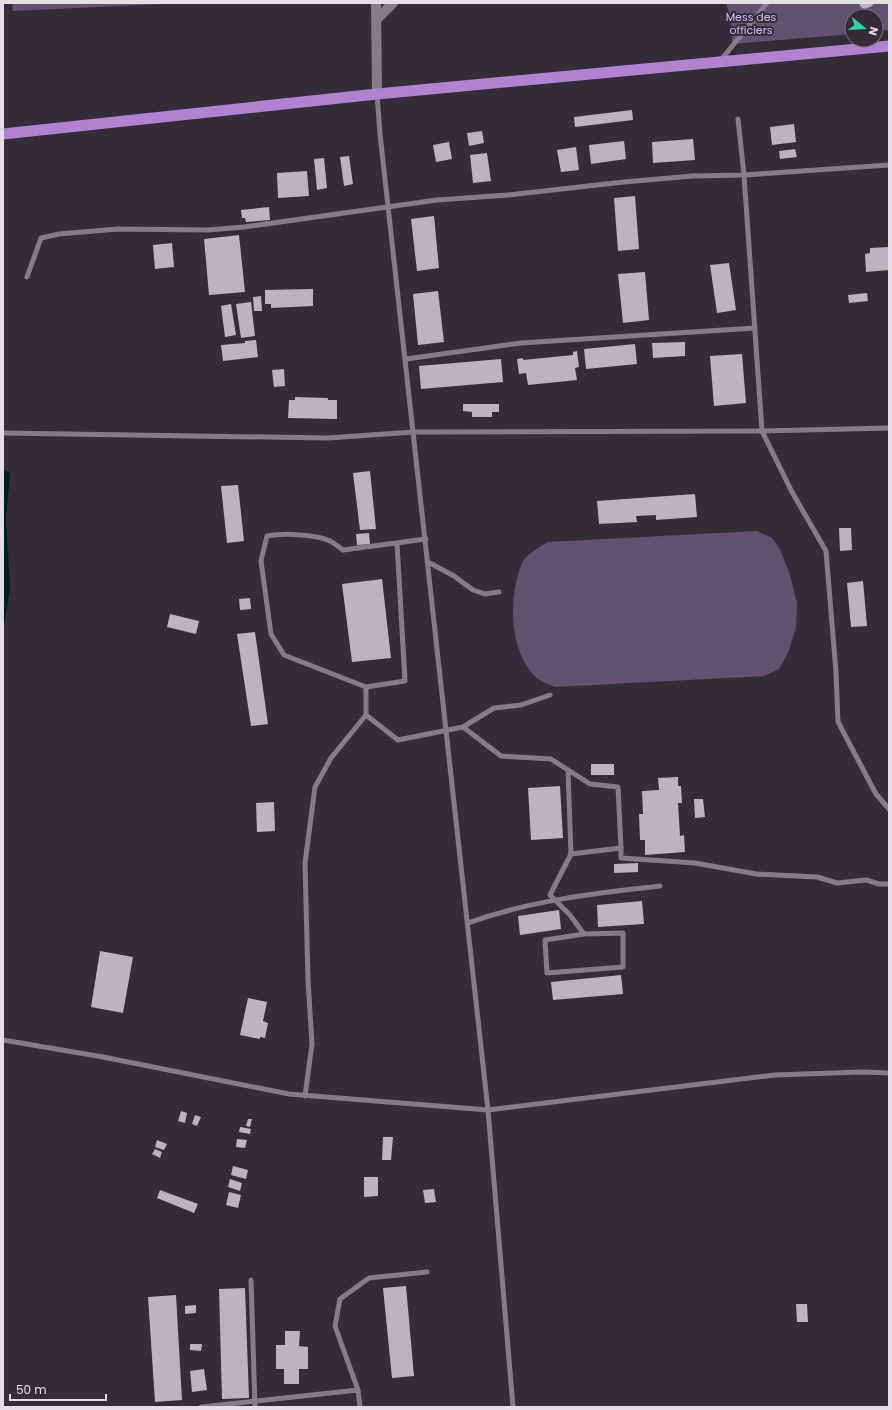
<svg xmlns="http://www.w3.org/2000/svg" width="892" height="1410" viewBox="0 0 892 1410" font-family="Poppins,sans-serif">
<style>
.green{fill:#635170}
.water{fill:#031e16}
.building{fill:#bbb2c2}
.lines{fill:none;stroke-linecap:round;stroke-linejoin:round}
.service{stroke:#847c8b;stroke-width:5}
.minor{stroke:#847c8b;stroke-width:10}
.trunk{stroke:#b082d0;stroke-width:11}
.labels{text-anchor:middle;dominant-baseline:central;stroke-width:4;stroke-linejoin:round;paint-order:stroke}
.park-label{font-size:11px;fill:#ddbaf8;stroke:#342c39}
</style>
<rect width="100%" height="100%" fill="#342c39"/>
<g class="green">
<path d="M12 3H184L13 11Z"/>
<path d="M726 3H889V30L876 31V16H852V34L732 44 731 20Z"/>
<path d="M757 531 772 538 780 549 790 575 797 603 796 628 788 653 779 669 764 676 555 687C546 683 538 681 532 673 511 649 509 604 518 575 519 571 520 567 522 563 528 553 538 548 548 542Z"/>
</g>
<path class="water" d="M3 469 10 473 6 518 10 589 3 632Z"/>
<g class="building">
<path d="M858 3H874L872 6 865 9 862 8Z"/>
<path d="M632 110 633 120 575 127 574 117Z"/>
<path d="M794 124 796 142 772 145 770 127Z"/>
<path d="M482 131 484 143 469 146 467 133Z"/>
<path d="M693 139 695 160 653 163 652 142Z"/>
<path d="M624 141 626 159 591 164 589 145Z"/>
<path d="M449 142 452 159 436 162 433 145Z"/>
<path d="M576 147 579 170 561 172 557 150Z"/>
<path d="M795 149 797 157 780 159 779 151Z"/>
<path d="M487 153 491 181 473 183 470 155Z"/>
<path d="M349 156 353 184 344 186 340 157Z"/>
<path d="M324 158 327 188 317 190 314 159Z"/>
<path d="M307 171 309 196 278 198 277 173Z"/>
<path d="M635 196 639 249 618 251 614 198Z"/>
<path d="M269 207 270 220 246 222 245 218H242L241 210Z"/>
<path d="M434 216 439 268 417 271 411 219Z"/>
<path d="M239 235 245 292 209 295 204 239Z"/>
<path d="M172 243 174 267 155 269 153 245Z"/>
<path d="M889 247V270L866 272 865 254 870 253V248Z"/>
<path d="M729 263 736 310 717 313 710 265Z"/>
<path d="M645 272 649 320 623 323 618 274Z"/>
<path d="M313 289V306L271 308V304H265V290Z"/>
<path d="M438 291 444 342 418 345 413 294Z"/>
<path d="M867 293 868 301 849 303 848 295Z"/>
<path d="M261 296 262 311H254L253 297Z"/>
<path d="M251 302 255 336 241 338 236 304Z"/>
<path d="M231 304 236 335 225 337 221 306Z"/>
<path d="M256 340 258 357 223 361 221 345 245 343V341Z"/>
<path d="M685 342V356L653 358 652 343Z"/>
<path d="M635 344 637 364 586 369 584 349Z"/>
<path d="M577 351 579 367 575 368 577 380 528 385 526 373 519 374 517 359 523 358V360L573 355V352Z"/>
<path d="M742 354 746 403 714 406 710 356Z"/>
<path d="M501 359 503 382 421 389 419 366Z"/>
<path d="M284 369 285 386 274 387 272 370Z"/>
<path d="M295 397 328 398V400H337V419L288 418 289 400H295Z"/>
<path d="M463 404H499V412H492V417H472V412L463 411Z"/>
<path d="M370 471 376 529 360 530 353 473Z"/>
<path d="M238 485 244 541 227 543 221 486Z"/>
<path d="M695 494 697 517 656 520V515L636 516 637 522 599 524 597 501Z"/>
<path d="M839 528H851L852 550 840 551Z"/>
<path d="M369 533 370 544 357 545 356 534Z"/>
<path d="M382 579 391 658 352 662 342 584Z"/>
<path d="M863 581 867 626 851 627 847 583Z"/>
<path d="M250 598 251 609 240 610 239 599Z"/>
<path d="M170 614 199 621 196 634 167 627Z"/>
<path d="M255 632 268 724 251 726 237 634Z"/>
<rect x="591" y="764" width="23" height="11"/>
<path d="M678 777V786H681L682 803H678L680 836 684 835 685 852 645 855V840H640L639 814H643L642 791 659 790 658 778Z"/>
<path d="M560 786 563 838 531 840 528 788Z"/>
<path d="M694 799H703L705 817 695 818Z"/>
<path d="M274 802 275 831 257 832 256 803Z"/>
<path d="M638 863V872L614 873V864Z"/>
<path d="M642 901 644 924 598 927 597 905Z"/>
<path d="M559 910 561 929 520 935 518 916Z"/>
<path d="M100 951 133 957 123 1013 91 1007Z"/>
<path d="M621 975 623 994 553 1000 551 982Z"/>
<path d="M248 998 267 1002 263 1021 268 1023 265 1038 260 1037V1039L240 1035Z"/>
<path d="M181 1111 187 1113 185 1123 178 1121Z"/>
<path d="M195 1115 201 1117 197 1126 192 1124Z"/>
<path d="M248 1119H252L250 1127 246 1126Z"/>
<path d="M240 1127 251 1129 250 1134 239 1132Z"/>
<path d="M383 1137H393L391 1160H382Z"/>
<path d="M237 1139 247 1140 245 1148 236 1147Z"/>
<path d="M157 1140 167 1144 164 1150 155 1147Z"/>
<path d="M155 1149 162 1152 160 1158 152 1154Z"/>
<path d="M233 1166 248 1170 246 1179 231 1175Z"/>
<path d="M364 1177H378V1196L364 1197Z"/>
<path d="M230 1179 242 1183 240 1191 228 1187Z"/>
<path d="M434 1189 436 1202 425 1203 423 1190Z"/>
<path d="M160 1190 198 1204 194 1213 157 1198Z"/>
<path d="M229 1192 241 1195 238 1208 226 1205Z"/>
<path d="M406 1286 414 1376 392 1378 383 1288Z"/>
<path d="M245 1288 249 1398 222 1399 219 1289Z"/>
<path d="M176 1295 182 1400 155 1402 148 1297Z"/>
<path d="M796 1304H807L808 1322H797Z"/>
<path d="M196 1305V1313L185 1314V1306Z"/>
<path d="M285 1331H300L299 1346 308 1347V1369H299V1384H284V1369H276V1345H285Z"/>
<path d="M190 1344H202L201 1351 190 1350Z"/>
<path d="M204 1369 207 1390 192 1392 190 1371Z"/>
</g>
<g class="lines">
<g class="service">
<path d="M721 60 767 3"/>
<path d="M377 94 380 134 488 1110 513 1407"/>
<path d="M738 119 744 175 762 431 792 492 826 551 836 672 838 722 876 794 889 809"/>
<path d="M27 277 41 238 59 234 118 229 208 230 244 227 437 200 508 195 624 182 692 176 744 175 889 165"/>
<path d="M406 359 521 343 755 328"/>
<path d="M3 433 328 438 414 432 762 431 889 428"/>
<path d="M397 543 405 681 366 687 284 655 271 634 261 561 267 536C283 533 314 534 330 541 334 543 339 547 343 550L426 539"/>
<path d="M428 562 454 576 473 590 485 594 499 592"/>
<path d="M366 715 398 740 463 727 501 756 551 759 590 784 618 787 621 848 571 854 568 770"/>
<path d="M463 727 494 708 521 705 550 695"/>
<path d="M621 848V858L695 863 756 874 817 877 837 883 866 880 879 884H889"/>
<path d="M571 854 550 895 570 915 584 934 623 933V967L547 973 545 940 584 934"/>
<path d="M468 923C529 901 595 893 660 886"/>
<path d="M3 1040 103 1057 289 1094 488 1110 775 1075 862 1072 889 1073"/>
<path d="M305 1096 312 1044 308 980 305 863 315 787 331 758 366 715V687"/>
<path d="M251 1280 255 1407"/>
<path d="M201 1407 358 1390"/>
<path d="M360 1407 358 1390 335 1326 340 1299 369 1278 427 1272"/>
</g>
<g class="minor">
<path d="M376 3 377 94"/>
<path d="M377 19 393 3"/>
</g>
<path class="trunk" d="M3 134 377 94 889 46"/>
</g>
<g class="labels">
<g class="park-label">
<text x="751" y="17">Mess des<tspan x="751" dy="13">officiers</tspan></text>
</g>
</g>
<rect width="892" height="1410" fill="none" stroke="#e4dfe7" stroke-width="8"/>
<g transform="translate(864 28) rotate(108)"><circle r="19" fill="#342c39" stroke="#7a747f"/>
<path d="M0-3L7 15L0 10L-7 15Z" fill="#31d4a9"/>
<text y="-6" font-size="11" font-weight="bold" text-anchor="middle" fill="#e4dfe7">N</text>
</g>
<path d="M10 1394v6h96v-6" fill="none" stroke="#e4dfe7" stroke-width="2"/>
<text x="16" y="1394" font-size="12" fill="#e4dfe7" stroke="#342c39" stroke-width="3" paint-order="stroke">50 m</text>
</svg>
